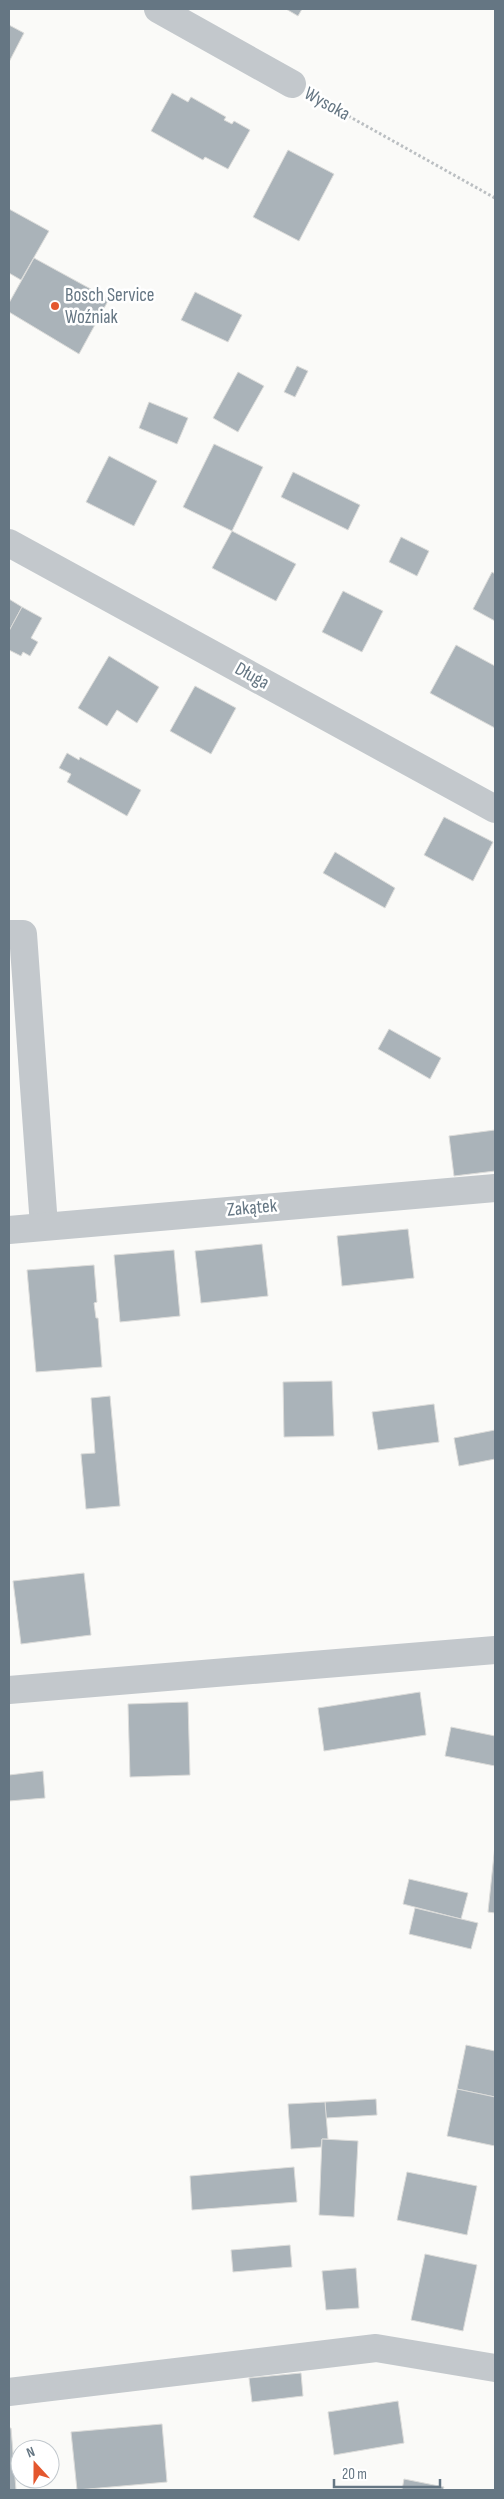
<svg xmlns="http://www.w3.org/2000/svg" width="504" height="2499" viewBox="0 0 504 2499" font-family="'Sofia Sans Condensed',sans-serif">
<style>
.building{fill:#aab3b9;stroke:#dcdcda}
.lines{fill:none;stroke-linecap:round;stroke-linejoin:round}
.path{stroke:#bbbfc2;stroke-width:3;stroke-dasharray:2.5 2.5;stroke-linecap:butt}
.minor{stroke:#c3c8cc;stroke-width:28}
.tertiary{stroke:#c3c8cc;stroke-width:28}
.poi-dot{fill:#e4572e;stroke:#fff;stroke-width:2}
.labels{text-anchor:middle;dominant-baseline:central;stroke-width:5;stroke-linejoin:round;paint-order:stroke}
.street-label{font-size:19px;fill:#657683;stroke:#fff}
.poi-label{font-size:19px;fill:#657683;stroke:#fff;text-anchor:start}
</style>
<rect width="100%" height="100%" fill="#fafaf8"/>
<g class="building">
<path d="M286 9H302L298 16Z"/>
<path d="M9 25 24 33 9 62Z"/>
<path d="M172 93 188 102 191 97 226 117 224 120 232 124 234 121 250 130 228 169 205 157 203 160 151 131Z"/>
<path d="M288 150 334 174 299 241 253 217Z"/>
<path d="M9 209 49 231 21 280 9 273Z"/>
<path d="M34 258 109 299 79 354 9 312V303Z"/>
<path d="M195 292 242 315 228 342 181 320Z"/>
<path d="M297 366 308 371 295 397 284 392Z"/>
<path d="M238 372 264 386 238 432 213 418Z"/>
<path d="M149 402 188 418 177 444 139 428Z"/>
<path d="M214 444 263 467 232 531 183 507Z"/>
<path d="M109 456 157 481 134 526 86 502Z"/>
<path d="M293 472 360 505 348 530 281 497Z"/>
<path d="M232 531 296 564 276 601 212 568Z"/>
<path d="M401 537 429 551 417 576 389 562Z"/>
<path d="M492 572 495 574V621L473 609Z"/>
<path d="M343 591 383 611 362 652 322 632Z"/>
<path d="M9 599 22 607 9 631Z"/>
<path d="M22 607 42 618 31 638 38 642 30 656 23 652 21 656 9 650V631Z"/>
<path d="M456 645 495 666V728L430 693Z"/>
<path d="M109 656 159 687 137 723 117 710 107 726 78 708Z"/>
<path d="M195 686 236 708 211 754 170 731Z"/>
<path d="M67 753 79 760 80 757 141 790 127 816 67 782 71 774 59 768Z"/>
<path d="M444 817 493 842 473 881 424 855Z"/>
<path d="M335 852 395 888 385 908 323 873Z"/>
<path d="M389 1029 441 1058 430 1079 378 1049Z"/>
<path d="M495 1130V1171L454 1176 449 1136Z"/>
<path d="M408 1229 414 1278 342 1286 337 1236Z"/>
<path d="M262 1244 268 1296 201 1303 195 1251Z"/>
<path d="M174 1250 180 1316 120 1322 114 1255Z"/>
<path d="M94 1265 97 1302 94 1303 96 1318H98L102 1367 36 1372 27 1270Z"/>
<path d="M332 1381 334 1436 284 1437 283 1382Z"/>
<path d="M110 1396 120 1506 86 1509 81 1454 95 1453 91 1398Z"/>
<path d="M434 1404 439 1442 378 1450 372 1412Z"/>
<path d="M495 1430V1459L459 1466 454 1438Z"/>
<path d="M84 1573 91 1635 21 1644 13 1581Z"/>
<path d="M420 1692 426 1735 324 1751 318 1708Z"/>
<path d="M188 1702 190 1775 130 1777 128 1704Z"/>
<path d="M451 1727 495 1736V1766L445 1756Z"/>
<path d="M43 1771 45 1798 9 1801V1775Z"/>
<path d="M495 1845V1913L488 1912Z"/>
<path d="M409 1879 468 1893 461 1919 403 1904Z"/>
<path d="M415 1908 478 1923 471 1949 409 1934Z"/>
<path d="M466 2045 495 2051V2097L457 2089Z"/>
<path d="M457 2089 495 2097V2146L447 2136Z"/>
<path d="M376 2099 377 2115 326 2118 325 2102Z"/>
<path d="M325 2102 328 2139H322L321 2147 291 2149 288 2104Z"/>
<path d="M322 2139 358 2141 354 2217 319 2215Z"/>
<path d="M294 2167 297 2202 192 2210 190 2176Z"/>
<path d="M407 2172 477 2186 467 2235 397 2220Z"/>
<path d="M290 2245 292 2267 233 2272 231 2250Z"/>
<path d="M425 2254 477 2265 463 2331 411 2320Z"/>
<path d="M356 2268 359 2308 326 2310 322 2271Z"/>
<path d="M301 2373 303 2396 252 2402 249 2378Z"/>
<path d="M398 2401 404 2443 334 2455 328 2412Z"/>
<path d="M162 2424 167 2482 77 2490 71 2432Z"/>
<path d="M9 2428H11L16 2490H9Z"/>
<path d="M404 2479 444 2487 443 2490H402Z"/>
</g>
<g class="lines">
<path class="path" d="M318 99 495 198"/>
<g class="minor">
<path d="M158 9 292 84"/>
<path d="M9 934H23L44 1226"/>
<path d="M9 1230 495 1188"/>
<path d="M9 1690 495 1650"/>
<path d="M9 2392 376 2348 495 2368"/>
</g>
<path class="tertiary" d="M9 543 495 809"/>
</g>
<circle class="poi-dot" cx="55" cy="306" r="5"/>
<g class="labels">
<g class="street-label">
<text transform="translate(327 104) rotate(29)">Wysoka</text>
<text transform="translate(252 676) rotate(29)">Długa</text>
<text transform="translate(252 1208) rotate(-5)">Zakątek</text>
</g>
<g class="poi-label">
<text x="65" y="295">Bosch Service<tspan x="65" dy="22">Woźniak</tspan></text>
</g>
</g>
<rect width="504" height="2499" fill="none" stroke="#657683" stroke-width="20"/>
<g transform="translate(35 2464) rotate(339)"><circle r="24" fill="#ffffff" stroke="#c1c8cd"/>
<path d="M0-4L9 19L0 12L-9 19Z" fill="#e4572e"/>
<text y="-8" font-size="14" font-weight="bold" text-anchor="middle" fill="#657683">N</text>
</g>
<path d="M334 2479v8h106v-8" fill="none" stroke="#657683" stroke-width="2.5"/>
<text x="342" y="2479" font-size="15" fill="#657683" stroke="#ffffff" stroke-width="4" paint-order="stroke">20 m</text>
</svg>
